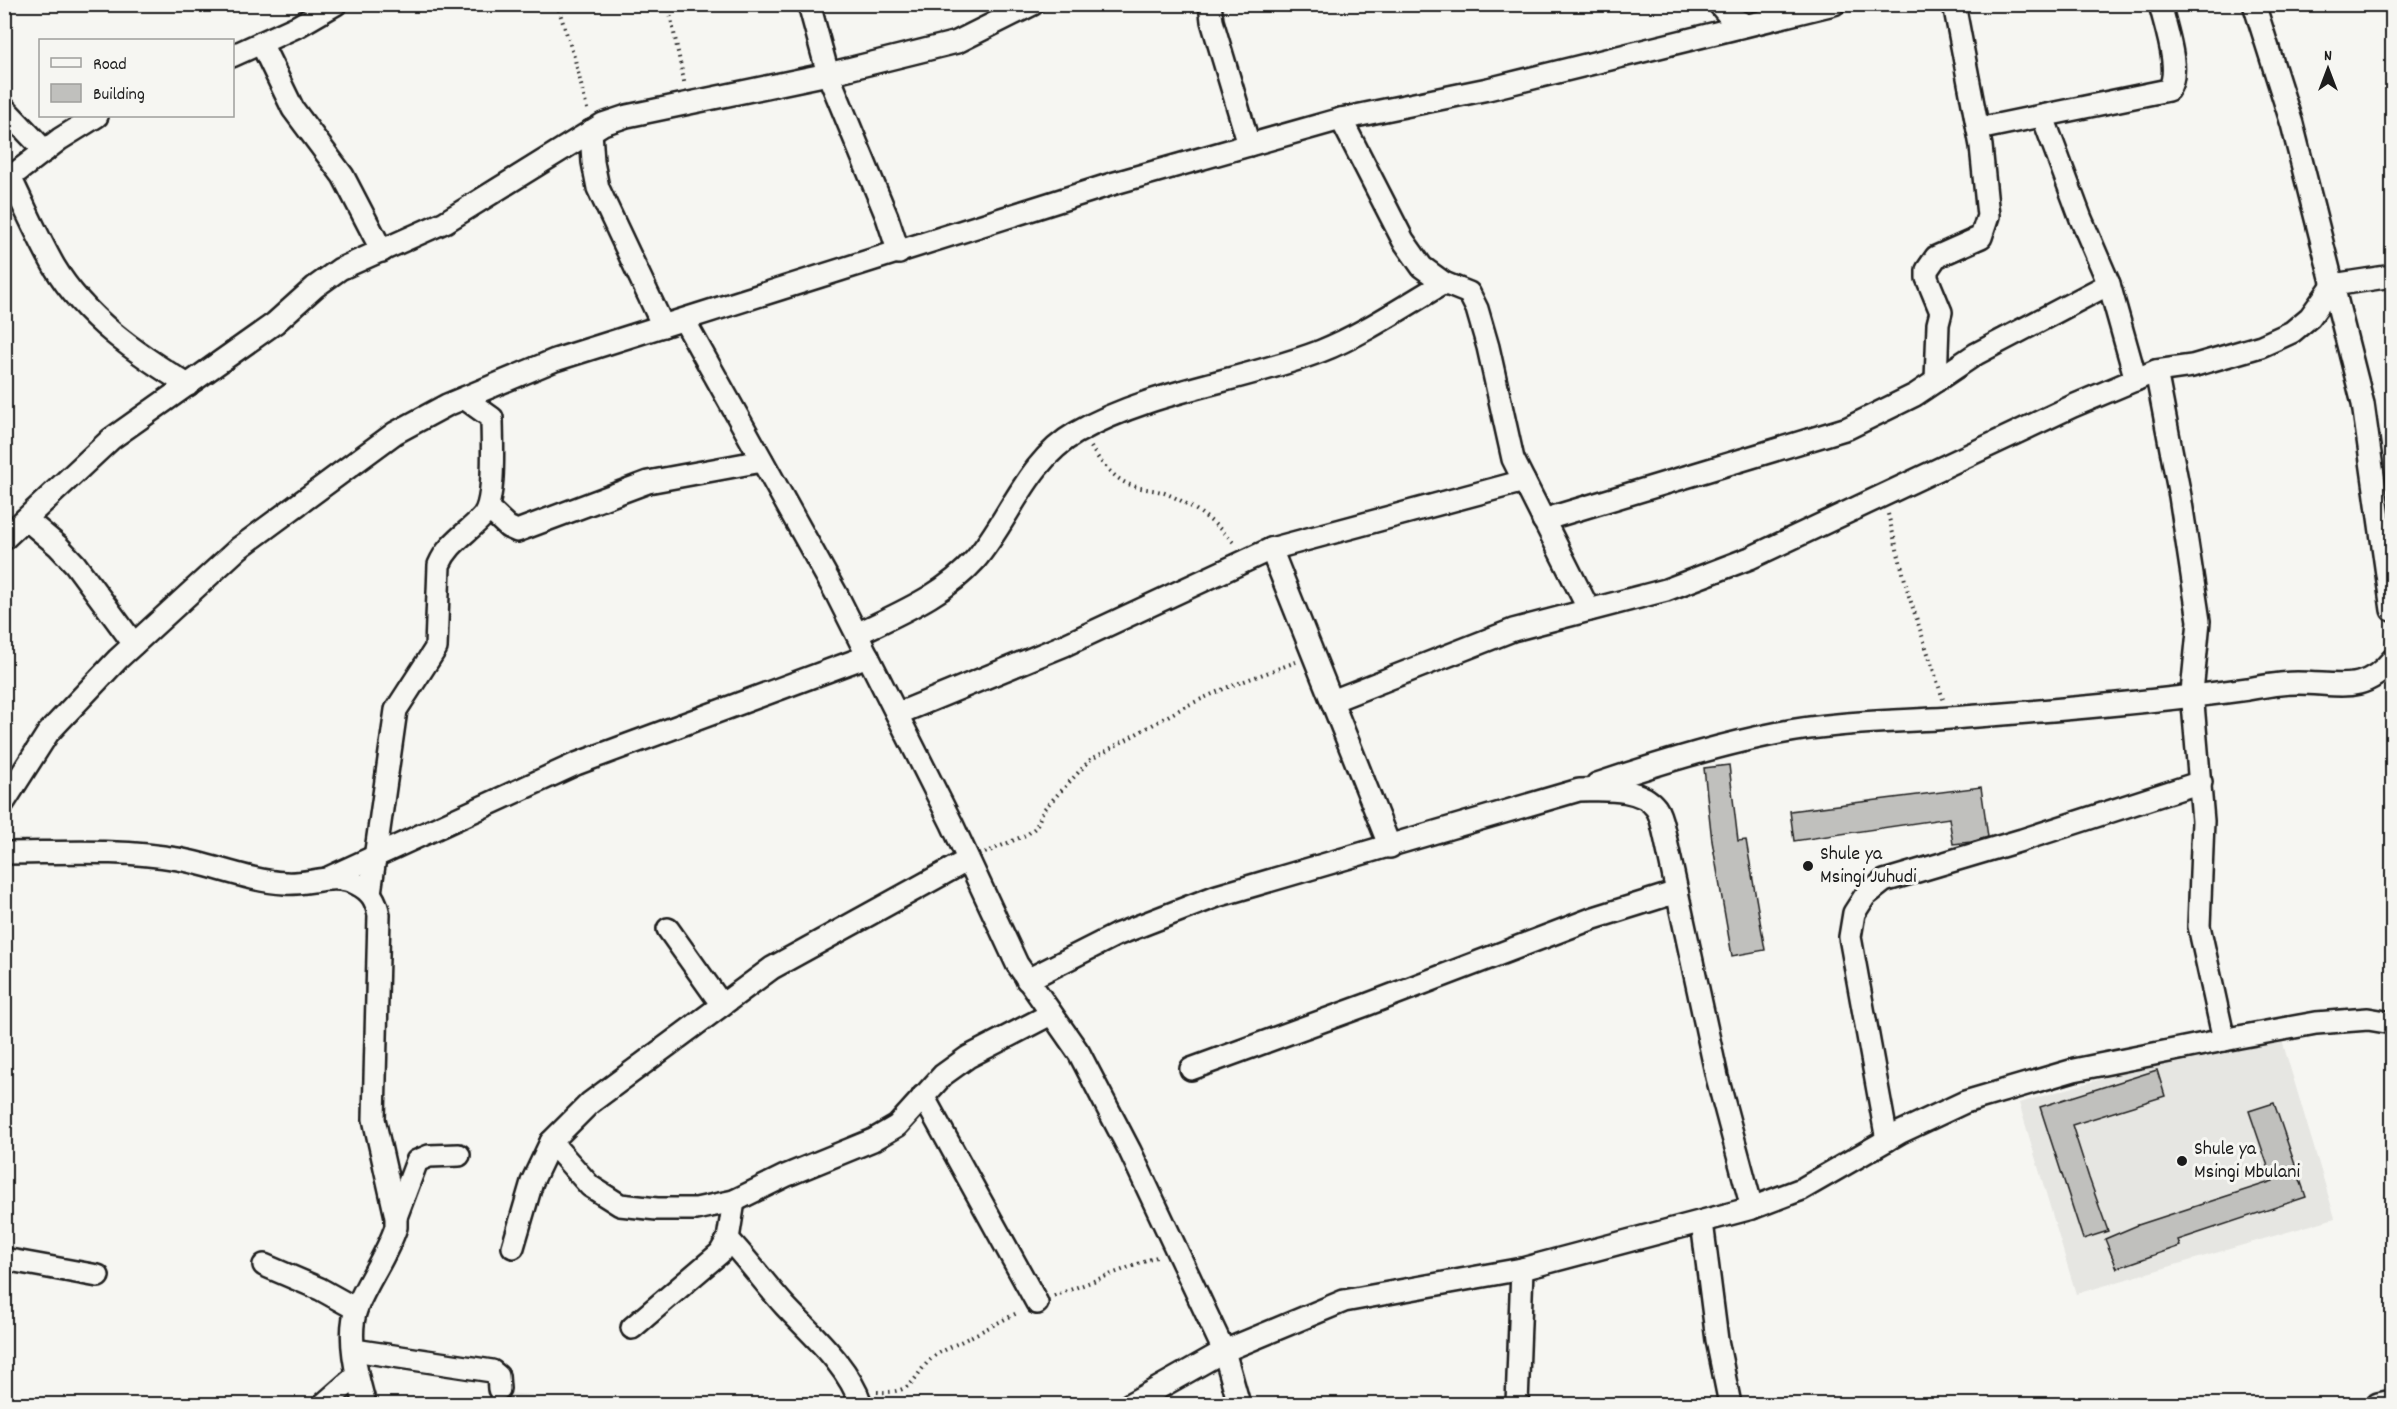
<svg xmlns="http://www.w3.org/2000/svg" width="2397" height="1409" viewBox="0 0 2397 1409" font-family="Dekko,sans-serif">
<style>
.built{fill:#e6e6e2}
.building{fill:#c0c0bd;stroke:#1c1c1c;stroke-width:1.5}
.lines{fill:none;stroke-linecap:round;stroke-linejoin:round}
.minor-casing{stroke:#1c1c1c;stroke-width:26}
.path{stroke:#1c1c1c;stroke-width:4;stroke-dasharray:1.5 4.5;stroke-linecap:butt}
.minor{stroke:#f6f6f2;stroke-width:21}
.poi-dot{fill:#1c1c1c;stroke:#f6f6f2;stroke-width:2}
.labels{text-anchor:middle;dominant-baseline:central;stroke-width:6;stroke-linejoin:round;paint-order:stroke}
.poi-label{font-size:20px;fill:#1c1c1c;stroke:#f6f6f2;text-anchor:start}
</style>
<rect width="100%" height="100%" fill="#f6f6f2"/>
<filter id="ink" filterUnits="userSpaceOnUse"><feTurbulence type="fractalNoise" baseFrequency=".0167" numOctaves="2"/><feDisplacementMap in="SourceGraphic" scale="12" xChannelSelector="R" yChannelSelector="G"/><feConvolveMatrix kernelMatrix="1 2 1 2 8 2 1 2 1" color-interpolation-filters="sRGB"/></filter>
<g filter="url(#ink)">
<g class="built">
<path d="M2278 1027 2335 1218 2076 1294 2019 1103Z"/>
<path d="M492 1392 532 1395 531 1404 491 1403Z"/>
</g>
<g class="building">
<path d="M1729 765 1738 841 1746 840 1765 950 1732 956 1712 841 1704 768Z"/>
<path d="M1981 787 1988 837 1971 842 1953 844 1949 818 1794 841 1790 811Z"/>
<path d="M2157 1070 2165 1096 2072 1125 2089 1178 2108 1231 2083 1239 2040 1107Z"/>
<path d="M2274 1103 2306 1197 2178 1240 2180 1246 2117 1268 2105 1239 2138 1225 2273 1181 2249 1111Z"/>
</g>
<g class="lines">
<g class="minor-casing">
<g id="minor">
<path d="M809 4 828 74 887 217 899 253"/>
<path d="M1210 4 1212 21 1249 145"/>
<path d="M1719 4 1729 16 1746 25"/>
<path d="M2254 4 2292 124 2363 404 2392 610"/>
<path d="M261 43 293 109 343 176 382 251"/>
<path d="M232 56 298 26 336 4"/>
<path d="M4 108 45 151"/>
<path d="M2043 117 2081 219 2109 284 2136 380"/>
<path d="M1341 119 1403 240 1422 267 1444 283 1469 293 1477 309 1488 347 1513 459 1589 610"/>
<path d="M1978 129 2168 90C2182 72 2165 26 2160 4"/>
<path d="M591 131 593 162 598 188 663 326"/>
<path d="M11 179C25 208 38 238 54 266 85 318 137 354 188 385"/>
<path d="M4 182 60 139 97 116"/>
<path d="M684 320 837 595 952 824 1017 964 1079 1053 1130 1151 1224 1351 1239 1404"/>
<path d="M2156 371 2180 496 2199 621 2192 692 2203 821 2199 926 2224 1040"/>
<path d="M1936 381 1938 324 1941 312 1927 278V270L1936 257 1981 237 1988 216 1981 146 1954 4"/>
<path d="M488 508 508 527 517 531 648 482 762 461"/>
<path d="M26 519 58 546 75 564 134 644"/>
<path d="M1543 520 1848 428 1915 395 1976 354 2109 284"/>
<path d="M4 539 111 439 275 323 315 287 340 269 445 222 603 124 627 116 828 74 957 42 1033 4"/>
<path d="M1271 549 1390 847"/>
<path d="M857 634C899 613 943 596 975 560 1010 519 1027 461 1076 433 1151 390 1241 382 1321 351 1362 335 1406 305 1444 283"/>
<path d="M1332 701 1513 630 1666 590 1750 558 2073 406 2156 371 2192 366 2261 346 2292 332 2310 317 2333 285 2392 276"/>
<path d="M897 714 1065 645 1271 549 1524 481"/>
<path d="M1597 784C1656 764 1717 745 1779 733 1840 721 1903 722 1964 717 2059 710 2154 702 2248 689 2264 686 2281 683 2297 683 2338 683 2363 695 2392 660"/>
<path d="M4 802 48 733 118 659 239 548 395 433 447 405 555 360 1115 183 1341 119 1488 89 1834 4"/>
<path d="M4 853C61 853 121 849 178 859 213 865 249 881 285 883 309 885 333 872 357 884 371 891 376 900 379 915L374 1119 396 1217V1227C387 1255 368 1280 357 1307 346 1335 357 1377 365 1404"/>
<path d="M330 877 576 764 868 656"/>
<path d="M370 893 396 710 436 648 439 565C448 543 468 533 483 516 496 500 492 440 492 418L464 398"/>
<path d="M668 929 722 1005"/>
<path d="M1027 980 1116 935 1217 896 1579 790C1602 790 1640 786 1656 808 1661 815 1663 828 1665 836L1717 1077 1752 1208"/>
<path d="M1191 1069 1366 1005 1594 918 1677 892"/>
<path d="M923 1096 1037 1303"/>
<path d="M1887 1140 1850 937 1854 913 1865 896 1884 881 2022 840 2201 782"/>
<path d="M551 1142 590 1186 620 1205 657 1209H696L734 1201 785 1176 873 1140 897 1126 943 1075 968 1057 1051 1014"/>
<path d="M396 1217 417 1161 429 1156 459 1155"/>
<path d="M1702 1222 1717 1340 1730 1404"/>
<path d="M728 1239C748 1260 765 1284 785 1306 813 1336 847 1364 861 1404"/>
<path d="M513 1247 532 1182 551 1142 590 1103 772 968 968 860"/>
<path d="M4 1259 98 1276"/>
<path d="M264 1265 320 1289 356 1309"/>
<path d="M632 1328 720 1253 728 1239 734 1201"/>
<path d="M354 1350 492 1371 498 1376 499 1389"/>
<path d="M324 1404 356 1376"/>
<path d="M1130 1404 1224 1351 1344 1301 1522 1269 1752 1208 1802 1189 1901 1132 1965 1102 2074 1070 2239 1037 2316 1023 2368 1019 2392 1023"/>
<path d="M1517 1404 1522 1269"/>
<path d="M2378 1404 2392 1401"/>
</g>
</g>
<g class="path">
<path d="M557 4 575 60 588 113"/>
<path d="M668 4 685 86"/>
<path d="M1091 447C1099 461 1115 480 1131 485 1143 490 1156 489 1167 494 1193 505 1217 524 1235 544"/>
<path d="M1888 514 1909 596 1943 699"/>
<path d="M985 853 1028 834 1036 827 1044 809 1090 760 1184 707 1228 687 1296 662"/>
<path d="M1054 1296 1159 1256"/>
<path d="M877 1392C920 1394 911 1373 937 1354L1019 1312"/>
</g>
<use href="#minor" class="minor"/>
</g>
</g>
<g class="poi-dot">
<circle cx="1808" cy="866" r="6"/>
<circle cx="2182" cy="1161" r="6"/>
</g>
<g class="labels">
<g class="poi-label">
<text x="1820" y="855">Shule ya<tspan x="1820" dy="23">Msingi Juhudi</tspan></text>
<text x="2194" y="1150">Shule ya<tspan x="2194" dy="23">Msingi Mbulani</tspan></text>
</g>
</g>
<rect width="2397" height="1409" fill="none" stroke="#f6f6f2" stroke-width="24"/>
<rect x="12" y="12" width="2373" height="1385" fill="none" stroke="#1c1c1c" stroke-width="2" filter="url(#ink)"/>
<rect x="39" y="39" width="195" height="78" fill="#f6f6f2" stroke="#9f9f9c" stroke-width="1.5"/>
<rect x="51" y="58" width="30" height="9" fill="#f6f6f2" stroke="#9f9f9c" stroke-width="1.5"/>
<text x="93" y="69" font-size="18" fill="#1c1c1c">Road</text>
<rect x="51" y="84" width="30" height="18" fill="#c0c0bd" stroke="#9f9f9c" stroke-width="1.5"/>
<text x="93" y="99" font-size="18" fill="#1c1c1c">Building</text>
<g transform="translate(2328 69)" stroke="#f6f6f2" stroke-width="4.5" paint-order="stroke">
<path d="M0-4.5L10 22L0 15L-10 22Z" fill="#1c1c1c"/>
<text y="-9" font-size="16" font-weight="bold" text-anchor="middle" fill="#1c1c1c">N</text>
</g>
</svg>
